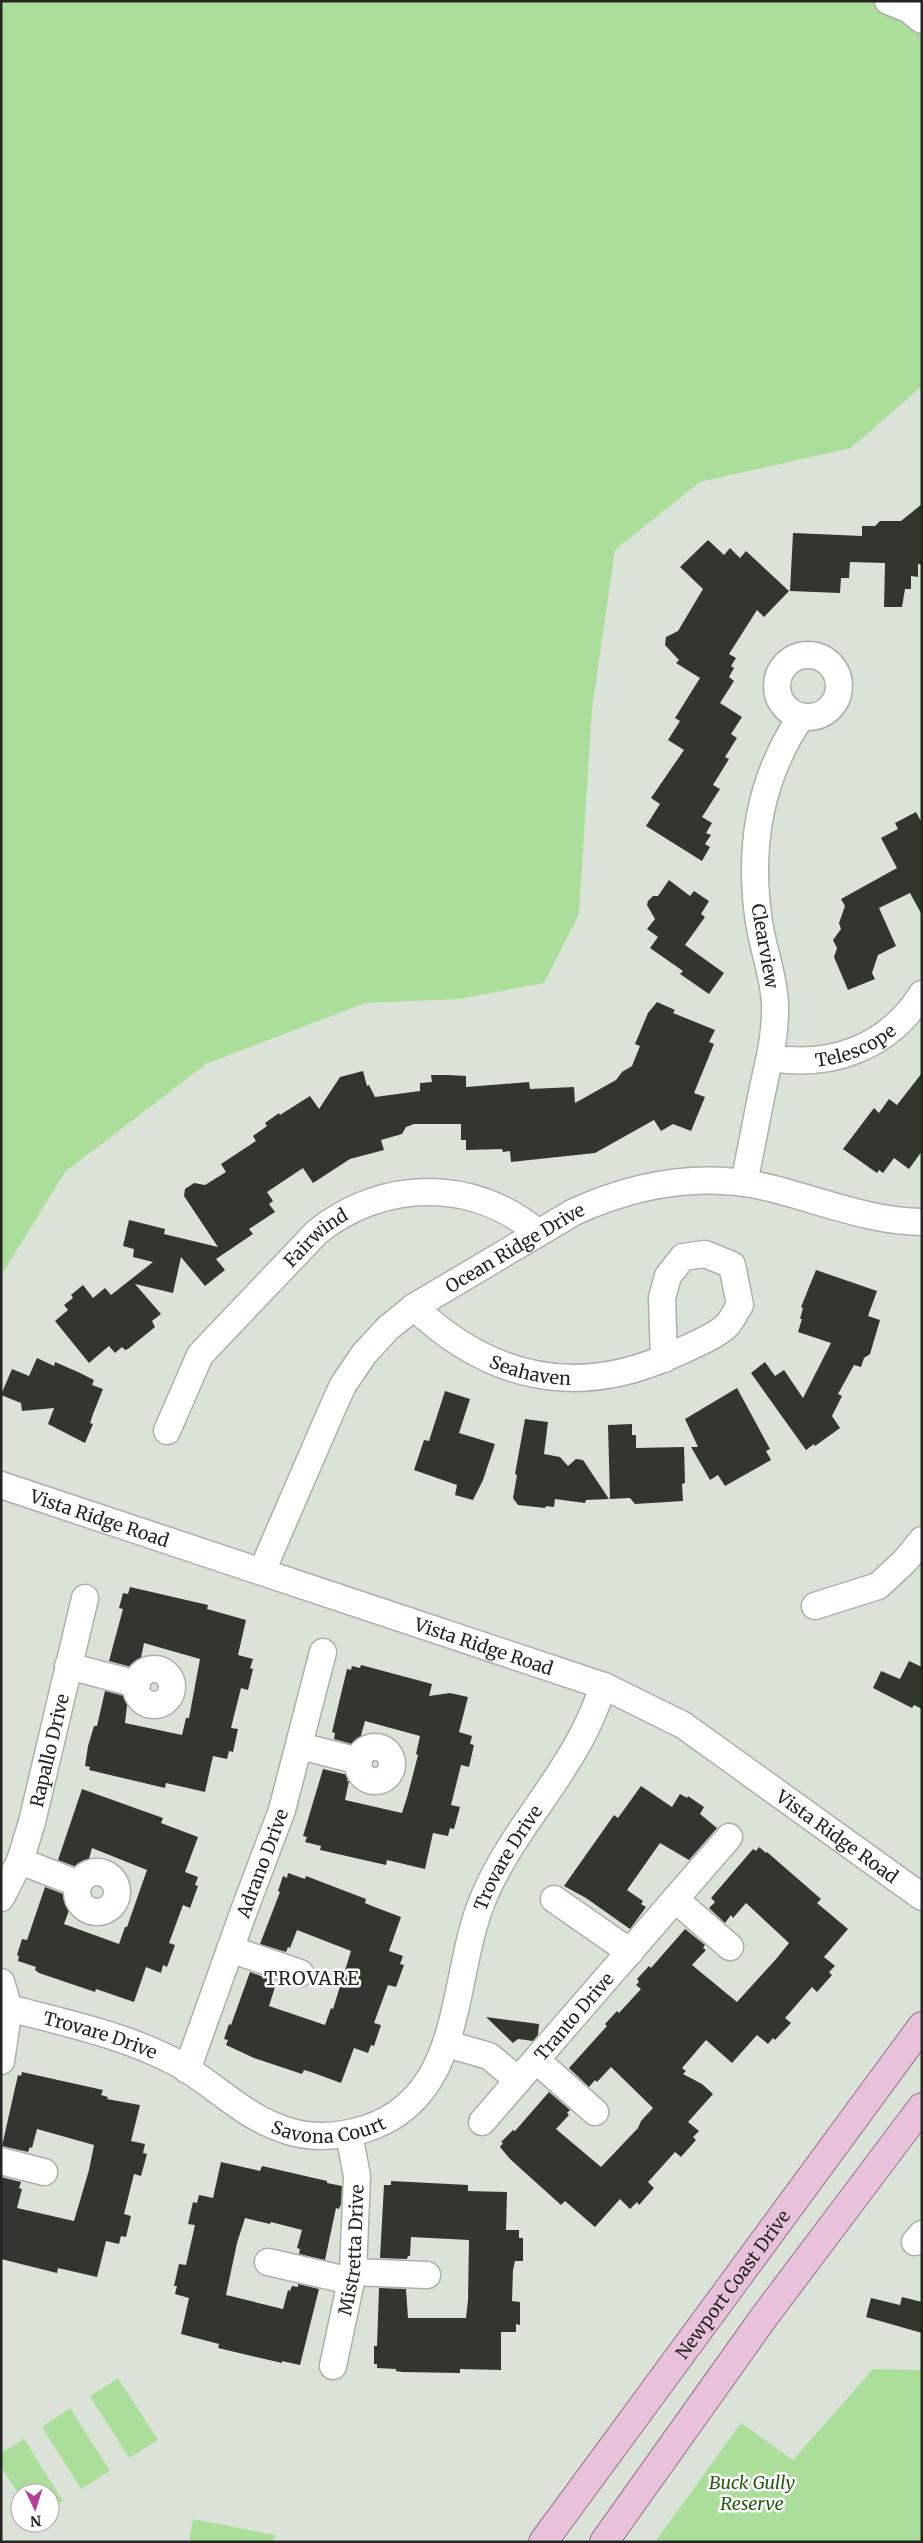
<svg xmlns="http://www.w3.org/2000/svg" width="923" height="2543" viewBox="0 0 923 2543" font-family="Merriweather,serif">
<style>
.green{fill:#acde9b}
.building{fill:#31372e}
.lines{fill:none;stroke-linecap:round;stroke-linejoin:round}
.minor-casing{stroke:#aab2a8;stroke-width:29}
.major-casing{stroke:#99718b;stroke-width:30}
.minor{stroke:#fff;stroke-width:26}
.major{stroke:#e8c2db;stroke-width:28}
.labels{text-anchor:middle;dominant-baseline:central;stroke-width:5;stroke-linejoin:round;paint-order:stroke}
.street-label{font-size:18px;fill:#232622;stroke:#fff}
.park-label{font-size:18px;font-style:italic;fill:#285911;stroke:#fff}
.neighbourhood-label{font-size:19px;letter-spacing:1px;fill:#232622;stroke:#fff}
</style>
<rect width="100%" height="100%" fill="#dbe3d9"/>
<g class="green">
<path d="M1 1H922V386L851 448 700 482 615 550 592 709 579 914 544 983 459 999 365 1003 206 1064 65 1172 1 1276Z"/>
<path d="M873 2369 922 2370V2542H655L741 2423 793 2460Z"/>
<path d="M118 2378 158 2440 129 2458 90 2396Z"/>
<path d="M70 2408 110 2471 81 2489 42 2427Z"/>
<path d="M24 2439 63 2501 50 2509V2493H20V2496L1 2467V2453Z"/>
<path d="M193 2519 275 2535 274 2542H189Z"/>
</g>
<g class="building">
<path d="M922 504V565L918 564V577L911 576V589H905L902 607H884L885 563 850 562 849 578H841L840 593 790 591 793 533 862 536V526H875L880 521H901Z"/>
<path d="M708 540 724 555 730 548 740 558 746 551 789 591 764 617 757 610 729 654 736 658 731 666 734 668 729 677 734 681 720 703 742 717 731 734 737 738 725 757 729 759 713 785 720 789 702 817 712 823 706 833 711 835 705 844 710 847 702 861 646 826 660 804 651 798 684 750 668 740 680 721 675 718 700 678 676 663 679 660 665 645 666 637 678 631 703 589 680 567Z"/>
<path d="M916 812 922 823V915L910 893 879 908 896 946 878 955 872 973 875 979 848 990 834 957 837 948 833 940 841 929 839 923 845 906 841 899 897 868 881 838 898 829 895 823Z"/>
<path d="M669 880 690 896 694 891 709 901 701 914 705 917 685 945 724 973 709 994 680 974 683 971 650 948 658 937 647 929 655 919 647 905 648 901 653 896H658Z"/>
<path d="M657 1002 675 1010 673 1013 715 1030 709 1042 714 1044 694 1093 705 1097 691 1131 673 1124 661 1131 654 1120 595 1153 511 1162 510 1151 503 1152 502 1149 466 1150V1140H461V1124H414L406 1127 402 1134 381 1140 384 1150 350 1159 313 1183 303 1168 267 1192 273 1201 269 1204 275 1212 249 1229 253 1234 216 1259 225 1270 205 1286 181 1257 173 1293 135 1284 161 1314 152 1321 155 1327 128 1349 125 1350 122 1347 115 1353 109 1346 89 1363 55 1321 68 1310 64 1305 73 1298 71 1295 83 1285 93 1298 105 1288 111 1295 153 1262 133 1257 134 1249 123 1246 129 1220 165 1229 164 1234 218 1247 184 1196 185 1189 194 1183 205 1185 226 1172 221 1164 256 1141 253 1136 267 1126 265 1123 279 1113 280 1115 310 1096 319 1109 340 1077 363 1071 367 1086 369 1085 375 1097 420 1091V1083L432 1082 431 1075H449L466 1076V1087L529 1082 530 1089 574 1087 575 1103 616 1080 622 1072 632 1066 640 1046 635 1044 648 1013Z"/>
<path d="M922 1073V1151L909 1169 894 1158 883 1173 879 1170 877 1173 843 1149 874 1108 879 1113 889 1099 897 1105Z"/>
<path d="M816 1270 877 1291 868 1316 880 1320 870 1354 864 1358 861 1367 854 1365 838 1394 842 1396 832 1416 840 1428 815 1446 814 1444 806 1450 751 1373 765 1362 775 1376 784 1370 803 1398 831 1343 798 1332 802 1319H800L803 1308 801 1307Z"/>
<path d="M37 1358 54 1366 55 1362 78 1372 94 1380 92 1385 103 1389 93 1414 90 1423 93 1424 85 1443 48 1424 54 1408 22 1411 21 1403 1 1395 12 1369 29 1376Z"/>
<path d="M737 1388 770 1449 766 1451 771 1460 725 1486 718 1475 710 1480 691 1447H698L685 1419Z"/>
<path d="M445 1391 470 1399 459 1433 495 1444 483 1480 473 1500 455 1495 457 1485 414 1470 424 1440 429 1441Z"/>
<path d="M525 1419 548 1422 544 1454 560 1457 568 1466 576 1459 583 1460 609 1499 586 1500 585 1503 555 1499 554 1507 546 1506 545 1508 518 1505 513 1498 517 1475 515 1474Z"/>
<path d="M632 1424V1435H636V1448L684 1447 685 1483 682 1484 683 1501 635 1504 630 1498 610 1499 608 1425Z"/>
<path d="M130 1587 208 1605 207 1609 246 1620 238 1655 253 1659 250 1668 253 1669 248 1690 241 1688 231 1728 238 1729 233 1752 229 1751 227 1759 213 1756 205 1792 166 1783 165 1788 89 1770 90 1767 85 1766 88 1746 94 1726H97L105 1691 128 1697 125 1723 182 1735 186 1718H189L200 1659 144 1643 140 1663 136 1662 135 1668 109 1661 123 1609 119 1608 123 1593 128 1594Z"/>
<path d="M909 1661 922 1667V1709L914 1705 912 1708 873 1688 881 1671 900 1679Z"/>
<path d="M361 1665 432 1684 429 1696 450 1693 468 1697 459 1732 472 1736 470 1744 474 1745 469 1767 461 1765 451 1805 460 1807 454 1829 450 1828 448 1836 433 1833 425 1869 387 1860 386 1865 320 1850 321 1846 305 1842 307 1837 303 1836 323 1769 348 1775 347 1781H349L345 1800 402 1813 408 1794 418 1755 416 1754 420 1736 365 1721 360 1739H357L355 1745 334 1739 335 1733 332 1732 347 1669 351 1670 352 1666 360 1668Z"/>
<path d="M641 1786 672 1807 680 1794 687 1798 688 1796 704 1807 700 1814 717 1828 689 1860 660 1843 627 1890 643 1901 641 1904 646 1907 630 1929 586 1898 564 1886 614 1815 618 1818Z"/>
<path d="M82 1789 163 1818 161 1823 198 1837 185 1872 198 1877 195 1885 198 1886 190 1908 183 1905 169 1943 175 1945 167 1967 163 1965 161 1973 146 1967 134 2002 96 1989 95 1992 39 1973 35 1970 36 1967 18 1961 19 1956 17 1955 22 1939 27 1940 45 1887 71 1897 68 1905H71L64 1924 119 1944 125 1927H127L147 1870 92 1848 87 1866 84 1865 82 1869 58 1860Z"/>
<path d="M759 1847 766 1853 767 1852 821 1899 817 1903 848 1929 824 1957 835 1966 829 1972 832 1975 817 1992 812 1987 785 2018 791 2023 775 2040 773 2038 768 2044 757 2035 732 2063 706 2040 682 2068 686 2071 683 2074 702 2084 713 2094 688 2122 699 2131 693 2137 696 2140 681 2157 675 2152 648 2182 654 2188 639 2205 637 2202 630 2209 620 2199 595 2227 565 2201 561 2205 510 2159 500 2147 503 2143 501 2142 513 2130 515 2131 549 2092 570 2110 567 2113 569 2115 556 2129 601 2167 638 2128 641 2121 653 2108 611 2067 597 2082 595 2080 589 2087 569 2068 607 2026 605 2024 617 2011 619 2013 641 1989 636 1985 639 1982 637 1979 649 1966 651 1968 685 1929 705 1945 703 1948 706 1950 692 1965 737 2002 777 1958 789 1943 746 1903 733 1918 731 1915 725 1923 709 1908 715 1902 711 1898 753 1849 756 1851Z"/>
<path d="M288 1873 305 1879 306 1876 366 1899 365 1903 372 1906 401 1917 389 1951 403 1956 400 1964 404 1965 396 1987 388 1985 374 2023 381 2025 374 2046 371 2045 368 2053 354 2048 341 2083 311 2072 304 2070 302 2074 254 2058 226 2045 228 2040 224 2039 229 2024 231 2025 250 1972 275 1981 273 1987H275L269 2006 325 2025 331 2008 333 2009 351 1951 297 1930 290 1948 288 1947 286 1952 260 1944 280 1892 278 1891 283 1876 287 1878Z"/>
<path d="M486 2017 539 2024 538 2035 533 2041 518 2039 513 2043Z"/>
<path d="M22 2072 103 2090 101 2095 108 2097 107 2099 140 2105 131 2141 145 2144 143 2153 147 2154 141 2176 134 2174 124 2214 131 2216 126 2237 121 2236 119 2244 106 2241 97 2277 58 2268 57 2273 1 2259V2177L21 2182 19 2188 22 2189 17 2208 74 2221 89 2170 94 2145 37 2129 32 2148 30 2147 28 2152 2 2146 18 2075 21 2076Z"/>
<path d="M221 2162 260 2171 262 2166 327 2181V2183L342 2186 341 2204 339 2209 336 2208 325 2260 299 2254 300 2249 297 2248 302 2230 271 2222 270 2224 245 2218 237 2243 226 2295 283 2309 288 2290 290 2291 292 2286 298 2287V2284L319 2289 300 2365 282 2361V2363L218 2348 219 2344 181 2334 189 2298 175 2294 177 2286H174L179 2264 186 2265 195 2225 188 2224 193 2202 197 2203 199 2195 213 2198Z"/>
<path d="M391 2181 468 2185V2191L507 2192 506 2230H519V2238H523V2261H515L513 2270 512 2301 520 2302V2325L516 2324V2332H501V2370L460 2369V2373L402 2372 396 2371V2369L377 2368V2364H374V2346H377L379 2288 406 2289 408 2318H466L468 2300 469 2240 411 2237 410 2256H408L407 2259 380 2258 384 2185H391Z"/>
<path d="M902 2297 922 2302V2333L866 2317 871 2298 900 2305Z"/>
</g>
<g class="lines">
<g class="minor-casing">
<g id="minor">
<path d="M888 1 908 9 922 20"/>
<circle cx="808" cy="686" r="31"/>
<path id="s1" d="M770 1058C831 1068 888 1048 922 994"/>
<path d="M744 1183C751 1150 757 1116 764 1083 770 1057 776 1031 775 1004 774 976 763 950 759 922 748 849 759 779 801 717"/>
<path id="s2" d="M414 1307C489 1378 575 1399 672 1355 687 1348 718 1336 728 1324 733 1318 736 1311 740 1305L732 1265 705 1254 683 1257 668 1276 662 1298 664 1359"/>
<path id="s3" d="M167 1431 200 1355 317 1232C383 1179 474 1178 538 1233"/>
<path id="s4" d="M1 1485 604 1686 683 1725 922 1897"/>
<path id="s5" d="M262 1571 333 1407 343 1385 364 1354 388 1328 414 1307 574 1212C638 1183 705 1171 774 1189 824 1202 870 1221 922 1222"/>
<path d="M815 1606 878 1586 905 1561 922 1540"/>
<path d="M68 1666 137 1684"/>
<circle cx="154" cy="1687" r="18"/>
<path d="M300 1746 359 1761"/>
<circle cx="375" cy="1764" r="17"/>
<path d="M20 1861 79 1884"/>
<circle cx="97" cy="1892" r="20"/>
<path id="s6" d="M1 1898 20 1861 32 1822 85 1598"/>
<path d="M554 1899 630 1952"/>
<path d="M675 1899 730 1947"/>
<path d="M230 1949 300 1973"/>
<path d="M1 1982 9 2008 1 2061"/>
<path id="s7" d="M9 2008C65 2023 125 2035 177 2063 214 2084 244 2117 285 2130 311 2139 339 2137 365 2129 466 2097 450 1978 483 1899 507 1840 553 1792 582 1736 591 1720 597 1702 604 1686"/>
<path d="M447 2044 489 2056 518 2080"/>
<path d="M536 2060 595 2112"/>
<path id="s8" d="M187 2070 245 1908 282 1810 323 1652"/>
<path id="s9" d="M482 2122 729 1837"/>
<path d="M1 2161 44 2172"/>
<path d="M915 2242 922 2234"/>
<path d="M268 2262 351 2281"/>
<path d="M353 2272 427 2275"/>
<path id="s10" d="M333 2366 353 2272 357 2176 349 2134"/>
</g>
</g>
<g class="major-casing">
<g id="major">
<path id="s11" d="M543 2542 922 2026"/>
<path d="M604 2542 764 2317 922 2107"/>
</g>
</g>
<use href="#minor" class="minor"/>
<use href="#major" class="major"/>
</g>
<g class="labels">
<g class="street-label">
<text transform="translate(765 946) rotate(80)">Clearview</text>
<text stroke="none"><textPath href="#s1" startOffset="88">Telescope</textPath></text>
<text stroke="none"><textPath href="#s3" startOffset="248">Fairwind</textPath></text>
<text stroke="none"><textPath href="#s5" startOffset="426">Ocean Ridge Drive</textPath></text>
<text stroke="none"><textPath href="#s2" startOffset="135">Seahaven</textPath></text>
<text stroke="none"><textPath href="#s4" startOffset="104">Vista Ridge Road</textPath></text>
<text stroke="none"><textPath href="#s4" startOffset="509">Vista Ridge Road</textPath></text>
<text stroke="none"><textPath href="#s6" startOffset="156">Rapallo Drive</textPath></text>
<text stroke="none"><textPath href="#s4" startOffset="914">Vista Ridge Road</textPath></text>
<text stroke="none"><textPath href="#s7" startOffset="706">Trovare Drive</textPath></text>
<text stroke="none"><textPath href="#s8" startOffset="220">Adrano Drive</textPath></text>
<text stroke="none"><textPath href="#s9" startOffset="140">Tranto Drive</textPath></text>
<text stroke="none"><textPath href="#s7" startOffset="95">Trovare Drive</textPath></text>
<text stroke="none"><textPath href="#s7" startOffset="349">Savona Court</textPath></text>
<text stroke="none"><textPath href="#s10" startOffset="118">Mistretta Drive</textPath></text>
<text stroke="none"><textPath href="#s11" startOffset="320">Newport Coast Drive</textPath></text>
</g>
<g class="park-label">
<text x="752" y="2482">Buck Gully<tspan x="752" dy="21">Reserve</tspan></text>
</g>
<g class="neighbourhood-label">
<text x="312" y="1978">TROVARE</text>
</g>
</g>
<rect width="923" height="2543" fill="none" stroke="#232622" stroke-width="5"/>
<g transform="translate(35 2508) rotate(176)"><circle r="24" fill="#ffffff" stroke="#a7a8a7"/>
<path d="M0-4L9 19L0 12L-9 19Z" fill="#b53f96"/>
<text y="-8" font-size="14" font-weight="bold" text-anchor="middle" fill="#232622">N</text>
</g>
</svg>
